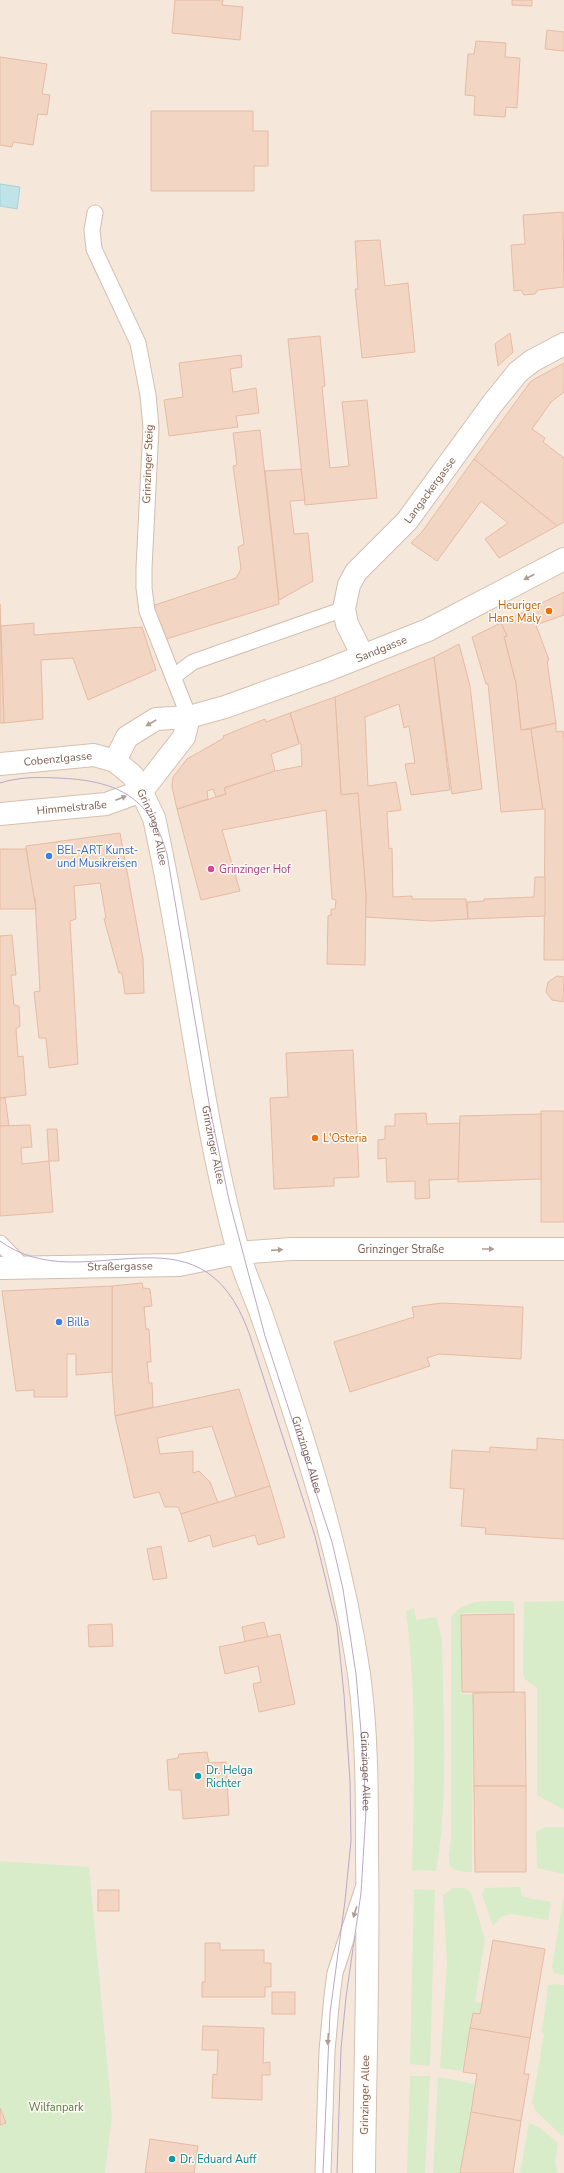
<svg xmlns="http://www.w3.org/2000/svg" width="564" height="2173" viewBox="0 0 564 2173" font-family="'Nunito Sans',sans-serif">
<style>
.residential{fill:#f5e8da}
.green{fill:#d8ecc9}
.water{fill:#bfe3e8;stroke:#a5d3da}
.building{fill:#f3d5c3;stroke:#e6bba3}
.lines{fill:none;stroke-linecap:round;stroke-linejoin:round}
.lane-casing{stroke:#d1beb0;stroke-width:17}
.street-casing{stroke:#d1beb0;stroke-width:24}
.secondary-casing{stroke:#d6c0b0;stroke-width:24}
.lane{stroke:#fff;stroke-width:15}
.street{stroke:#fff;stroke-width:22}
.secondary{stroke:#fff;stroke-width:22}
.tram{stroke:#b9a8c9;stroke-width:1}
.oneway{fill:#af9d94}
.food-dot{fill:#e8710a;stroke:#fffaf3;stroke-width:1.5}
.shop-dot{fill:#3f7fe0;stroke:#fffaf3;stroke-width:1.5}
.hotel-dot{fill:#d1479c;stroke:#fffaf3;stroke-width:1.5}
.culture-dot{fill:#0f9aa8;stroke:#fffaf3;stroke-width:1.5}
.labels{text-anchor:middle;dominant-baseline:central;stroke-width:3;stroke-linejoin:round;paint-order:stroke}
.street-label{font-size:11px;fill:#7a5c4d;stroke:#fffaf3}
.food-label{font-size:11px;fill:#c56008;stroke:#fffaf3;text-anchor:end}
.shop-label{font-size:11px;fill:#366cbe;stroke:#fffaf3;text-anchor:start}
.hotel-label{font-size:11px;fill:#b23c85;stroke:#fffaf3;text-anchor:start}
.culture-label{font-size:11px;fill:#0d838f;stroke:#fffaf3;text-anchor:start}
.park-label{font-size:11px;fill:#537a41;stroke:#fffaf3}
</style>
<rect width="100%" height="100%" fill="#fdf6ec"/>
<rect class="residential" x="0" y="0" width="564" height="2173"/>
<g class="green">
<path d="M512 1601 514 1603V1613H461V1694L473 1695 472 1872C444 1872 448 1863 451 1839V1617C467 1597 489 1602 512 1601Z"/>
<path d="M564 1601V1810L537 1795V1688L525 1679 523 1673 524 1602Z"/>
<path d="M414 1608 416 1620 436 1617 442 1639C443 1713 449 1798 436 1871L412 1870C414 1784 417 1696 406 1611Z"/>
<path d="M545 1827H564V1874L537 1868 536 1832Z"/>
<path d="M0 1861 89 1867 112 2115 105 2173H0Z"/>
<path d="M521 1887V1894L524 1897 551 1902 548 1920 511 1914 502 1916 493 1926 482 1895 484 1888Z"/>
<path d="M453 1888H465L471 1893 485 1939 475 2002 482 2003 480 2014 472 2013 462 2071 440 2068 447 1962 443 1895Z"/>
<path d="M414 1889 435 1890 430 2066 410 2064Z"/>
<path d="M564 1895V1975L554 1973 552 1967Z"/>
<path d="M556 1984 564 1985V2135L562 2136 536 2111 532 2103 544 2034 542 2032 548 1985Z"/>
<path d="M410 2076H430L425 2173H407Z"/>
<path d="M438 2077 475 2084 460 2173H433Z"/>
<path d="M529 2123 540 2128 558 2143 555 2162 558 2173H520Z"/>
</g>
<path class="water" d="M0 184 20 187 17 209 0 206Z"/>
<g class="building">
<path d="M175 0H223L222 5 243 7 240 40 172 33Z"/>
<path d="M512 0H532V6L512 5Z"/>
<path d="M547 30 564 32V51L545 49Z"/>
<path d="M476 41 506 43 505 57 520 58 517 108 506 107 505 117 474 115 475 96 465 95 468 54H474Z"/>
<path d="M0 57 47 64 42 94 50 95 47 115 38 114 33 145 13 142 12 147 0 145Z"/>
<path d="M151 111H253V131H268V166H254V191H151Z"/>
<path d="M563 212 564 287 538 290 535 294 524 295 521 290 514 291 511 245 525 244 523 215Z"/>
<path d="M380 240 385 286 408 283 415 352 362 358 355 289H358L355 241Z"/>
<path d="M510 333 513 352 498 366 495 344Z"/>
<path d="M320 336 325 386 322 387 330 468 349 466 342 402 367 400 377 498 305 505 288 339Z"/>
<path d="M241 355 242 367 230 369 233 392 256 388 259 413 236 416 238 427 169 436 164 400 183 397 179 363Z"/>
<path d="M564 363V392L551 402 532 429 545 438 543 442 564 458V522L557 526 474 459 531 381Z"/>
<path d="M260 430 279 604 163 640 154 616 155 605 236 578 241 569 238 547 244 544 233 466 237 465 233 433Z"/>
<path d="M474 459 557 526 499 558 485 539 508 523 481 501 437 561 411 543 422 532Z"/>
<path d="M301 469 305 500 290 501 294 534 308 533 313 581 279 600 265 471Z"/>
<path d="M564 592V615L536 625 549 660 547 661 556 723 521 730 516 684 504 637 507 636 501 623Z"/>
<path d="M0 604 4 723H0Z"/>
<path d="M34 623V635L142 627 156 670 88 700 73 658 41 660 43 719 4 723 1 626Z"/>
<path d="M501 623 507 636 504 637 516 684 521 730 531 729 543 809 501 812 488 684H486L472 637Z"/>
<path d="M459 644 470 686 482 789 452 794 434 657Z"/>
<path d="M434 657 450 790 411 795 405 764 415 763 409 726 404 728 399 704 365 717 368 786 396 782 401 810 387 812 389 849 392 848 393 897 412 896V899H466L468 919 432 921 365 917 366 895 358 793 341 795 335 697Z"/>
<path d="M335 697 341 795 358 793 366 895 365 965 327 964 328 916 331 915V909H335L336 900 332 899 326 810 222 830 240 891 201 900 177 809 226 794 224 788 275 771 302 766 301 744 299 742 290 713Z"/>
<path d="M290 713 299 744 271 754 275 771 224 788 226 794 216 797 213 789 207 791 208 799 177 809 172 787 173 777 187 759 224 738 223 736 265 719 266 722Z"/>
<path d="M556 723V732L563 731 564 739V960H544L545 809H543L531 729Z"/>
<path d="M120 833 143 959 144 993 125 994 122 973H119L104 919 106 918 100 883 74 886 76 919 70 921 78 1064 49 1068 46 1038H39L34 992 40 991 35 898H33L26 846Z"/>
<path d="M0 849H26L36 909H0Z"/>
<path d="M535 877H545V916L468 919 467 902 484 901V899L534 897Z"/>
<path d="M12 935 16 975H11L14 1005 19 1006 20 1026 16 1029 18 1057 23 1056 26 1095 0 1098V936Z"/>
<path d="M557 976 564 977 563 1002 552 1000 546 992 548 982Z"/>
<path d="M353 1050 359 1177 334 1178V1186L274 1189 270 1098 288 1097 286 1053Z"/>
<path d="M0 1098H5L9 1126H0Z"/>
<rect x="541" y="1111" width="23" height="111"/>
<path d="M426 1113 427 1124 460 1123 459 1179 429 1180 430 1198 415 1199V1181L387 1182 386 1158 378 1159V1140L385 1139V1126H395V1114Z"/>
<path d="M541 1114V1179L458 1182 460 1116Z"/>
<path d="M30 1125 32 1147 21 1148 22 1164 49 1161 53 1212 0 1216V1126Z"/>
<path d="M47 1129H57L59 1161H49Z"/>
<path d="M142 1283 143 1288 150 1289 152 1306 144 1307 146 1329H149L151 1362H147L149 1383H152L153 1407 115 1416 112 1372V1286Z"/>
<path d="M112 1286V1372L76 1375V1354H67V1397H34V1390L16 1391 2 1291Z"/>
<path d="M442 1303 523 1307 521 1359 439 1354 427 1358 430 1366 350 1392 334 1342 414 1317 412 1307Z"/>
<path d="M239 1389 270 1486 236 1497 212 1426 157 1438 160 1454 193 1451V1473L199 1471 210 1482 218 1503 181 1514 178 1507H165L159 1492 134 1498 115 1416Z"/>
<path d="M537 1438 564 1440V1539L485 1534 486 1528 461 1526 464 1489 450 1488 452 1450 490 1452V1447L537 1450Z"/>
<path d="M270 1486 285 1537 258 1545 255 1535 213 1547 210 1535 189 1542 181 1514Z"/>
<path d="M161 1546 167 1578 153 1580 147 1549Z"/>
<path d="M514 1614V1692H462L461 1615Z"/>
<path d="M264 1622 268 1637 245 1642 242 1627Z"/>
<path d="M112 1624 113 1646 89 1647 88 1625Z"/>
<path d="M280 1634 295 1704 259 1712 253 1684 261 1682 258 1666 225 1674 219 1647Z"/>
<path d="M525 1692 526 1786H474L473 1693Z"/>
<path d="M207 1752 209 1763 226 1762 229 1815 183 1819 181 1790H169L167 1760 178 1758 179 1754Z"/>
<path d="M474 1786H526V1872H475Z"/>
<rect x="98" y="1890" width="21" height="21"/>
<path d="M493 1940 545 1949 530 2038 470 2028 473 2013 480 2014Z"/>
<path d="M205 1943H220V1950H264V1963H271V1987H265V1997H202V1982H205Z"/>
<rect x="272" y="1992" width="23" height="22"/>
<path d="M203 2026 264 2028 263 2063 270 2062V2075H262V2100L212 2098 213 2074 217 2075 218 2050H202Z"/>
<path d="M470 2028 530 2038 524 2074H529L521 2121 471 2112 477 2074 463 2072Z"/>
<path d="M0 2108 6 2123 0 2125Z"/>
<path d="M471 2112 521 2121 513 2173H460Z"/>
<path d="M150 2139 198 2146 194 2173H145Z"/>
</g>
<g class="lines">
<g class="lane-casing">
<g id="lane">
<path d="M95 213 92 230 94 249 138 343 148 395 151 427 144 568V588L147 611 189 717"/>
<path d="M173 677 193 662 344 609"/>
<path d="M0 1243 24 1268"/>
<path d="M323 2173 327 2051 332 1996 335 1973 363 1888"/>
</g>
</g>
<g class="street-casing">
<g id="street">
<path id="s1" d="M363 656 347 624 344 609 349 585 356 572 407 521 493 403 518 372 532 361 564 344"/>
<path id="s2" d="M0 1268 179 1265 238 1253"/>
</g>
</g>
<g class="secondary-casing">
<g id="secondary">
<path id="s3" d="M115 761 127 737 156 719 189 717 225 707 325 671 428 630 564 559"/>
<path id="s4" d="M0 764 94 755 115 761 132 775 137 782 154 818C186 960 199 1106 237 1247 243 1272 255 1295 263 1319 303 1435 341 1552 359 1674 367 1733 367 1793 367 1854 369 1960 365 2067 364 2173"/>
<path d="M142 791 184 737 189 717"/>
<path id="s5" d="M0 814 106 804 142 791"/>
<path id="s6" d="M238 1253 291 1249H564"/>
</g>
</g>
<use href="#lane" class="lane"/>
<use href="#street" class="street"/>
<use href="#secondary" class="secondary"/>
<g class="tram">
<path d="M0 783C19 777 37 777 57 778 114 780 150 795 167 854L210 1109 229 1200 265 1336 332 1542 343 1589 356 1674 363 1755 366 1811 361 1893 346 1997 341 2049 337 2173"/>
<path d="M0 1241C84 1303 199 1194 249 1333L315 1536 337 1626 344 1695 350 1780 351 1841 345 1901 330 2013 323 2173"/>
</g>
</g>
<defs><path id="oneway-solid" d="M-6-.8H1V-3.2L6.5 0L1 3.2V.8H-6Z"/></defs>
<g class="oneway">
<use href="#oneway-solid" transform="translate(529 577) rotate(153)"/>
<use href="#oneway-solid" transform="translate(151 723) rotate(150)"/>
<use href="#oneway-solid" transform="translate(121 798) rotate(-21)"/>
<use href="#oneway-solid" transform="translate(488 1249)"/>
<use href="#oneway-solid" transform="translate(277 1250) rotate(-4)"/>
<use href="#oneway-solid" transform="translate(355 1912) rotate(107)"/>
<use href="#oneway-solid" transform="translate(328 2039) rotate(94)"/>
</g>
<g class="food-dot">
<circle cx="549" cy="611" r="4"/>
<circle cx="315" cy="1138" r="4"/>
</g>
<g class="shop-dot">
<circle cx="49" cy="856" r="4"/>
<circle cx="59" cy="1322" r="4"/>
</g>
<circle class="hotel-dot" cx="211" cy="869" r="4"/>
<g class="culture-dot">
<circle cx="198" cy="1776" r="4"/>
<circle cx="172" cy="2159" r="4"/>
</g>
<g class="labels">
<g class="street-label">
<text transform="translate(148 464) rotate(-88)">Grinzinger Steig</text>
<text stroke="none"><textPath href="#s1" startOffset="201">Langackergasse</textPath></text>
<text stroke="none"><textPath href="#s3" startOffset="298">Sandgasse</textPath></text>
<text stroke="none"><textPath href="#s4" startOffset="58">Cobenzlgasse</textPath></text>
<text stroke="none"><textPath href="#s5" startOffset="72">Himmelstraße</textPath></text>
<text stroke="none"><textPath href="#s4" startOffset="195">Grinzinger Allee</textPath></text>
<text stroke="none"><textPath href="#s4" startOffset="519">Grinzinger Allee</textPath></text>
<text stroke="none"><textPath href="#s6" startOffset="163">Grinzinger Straße</textPath></text>
<text stroke="none"><textPath href="#s2" startOffset="120">Straßergasse</textPath></text>
<text stroke="none"><textPath href="#s4" startOffset="843">Grinzinger Allee</textPath></text>
<text stroke="none"><textPath href="#s4" startOffset="1166">Grinzinger Allee</textPath></text>
<text transform="translate(365 2095) rotate(-89)">Grinzinger Allee</text>
</g>
<g class="food-label">
<text x="541" y="605">Heuriger<tspan x="541" dy="13">Hans Maly</tspan></text>
<text x="323" y="1138" text-anchor="start">L'Osteria</text>
</g>
<g class="shop-label">
<text x="57" y="850">BEL-ART Kunst-<tspan x="57" dy="13">und Musikreisen</tspan></text>
<text x="67" y="1322">Billa</text>
</g>
<g class="hotel-label">
<text x="219" y="869">Grinzinger Hof</text>
</g>
<g class="culture-label">
<text x="206" y="1770">Dr. Helga<tspan x="206" dy="13">Richter</tspan></text>
<text x="180" y="2159">Dr. Eduard Auff</text>
</g>
<g class="park-label">
<text x="56" y="2107">Wilfanpark</text>
</g>
</g>
</svg>
